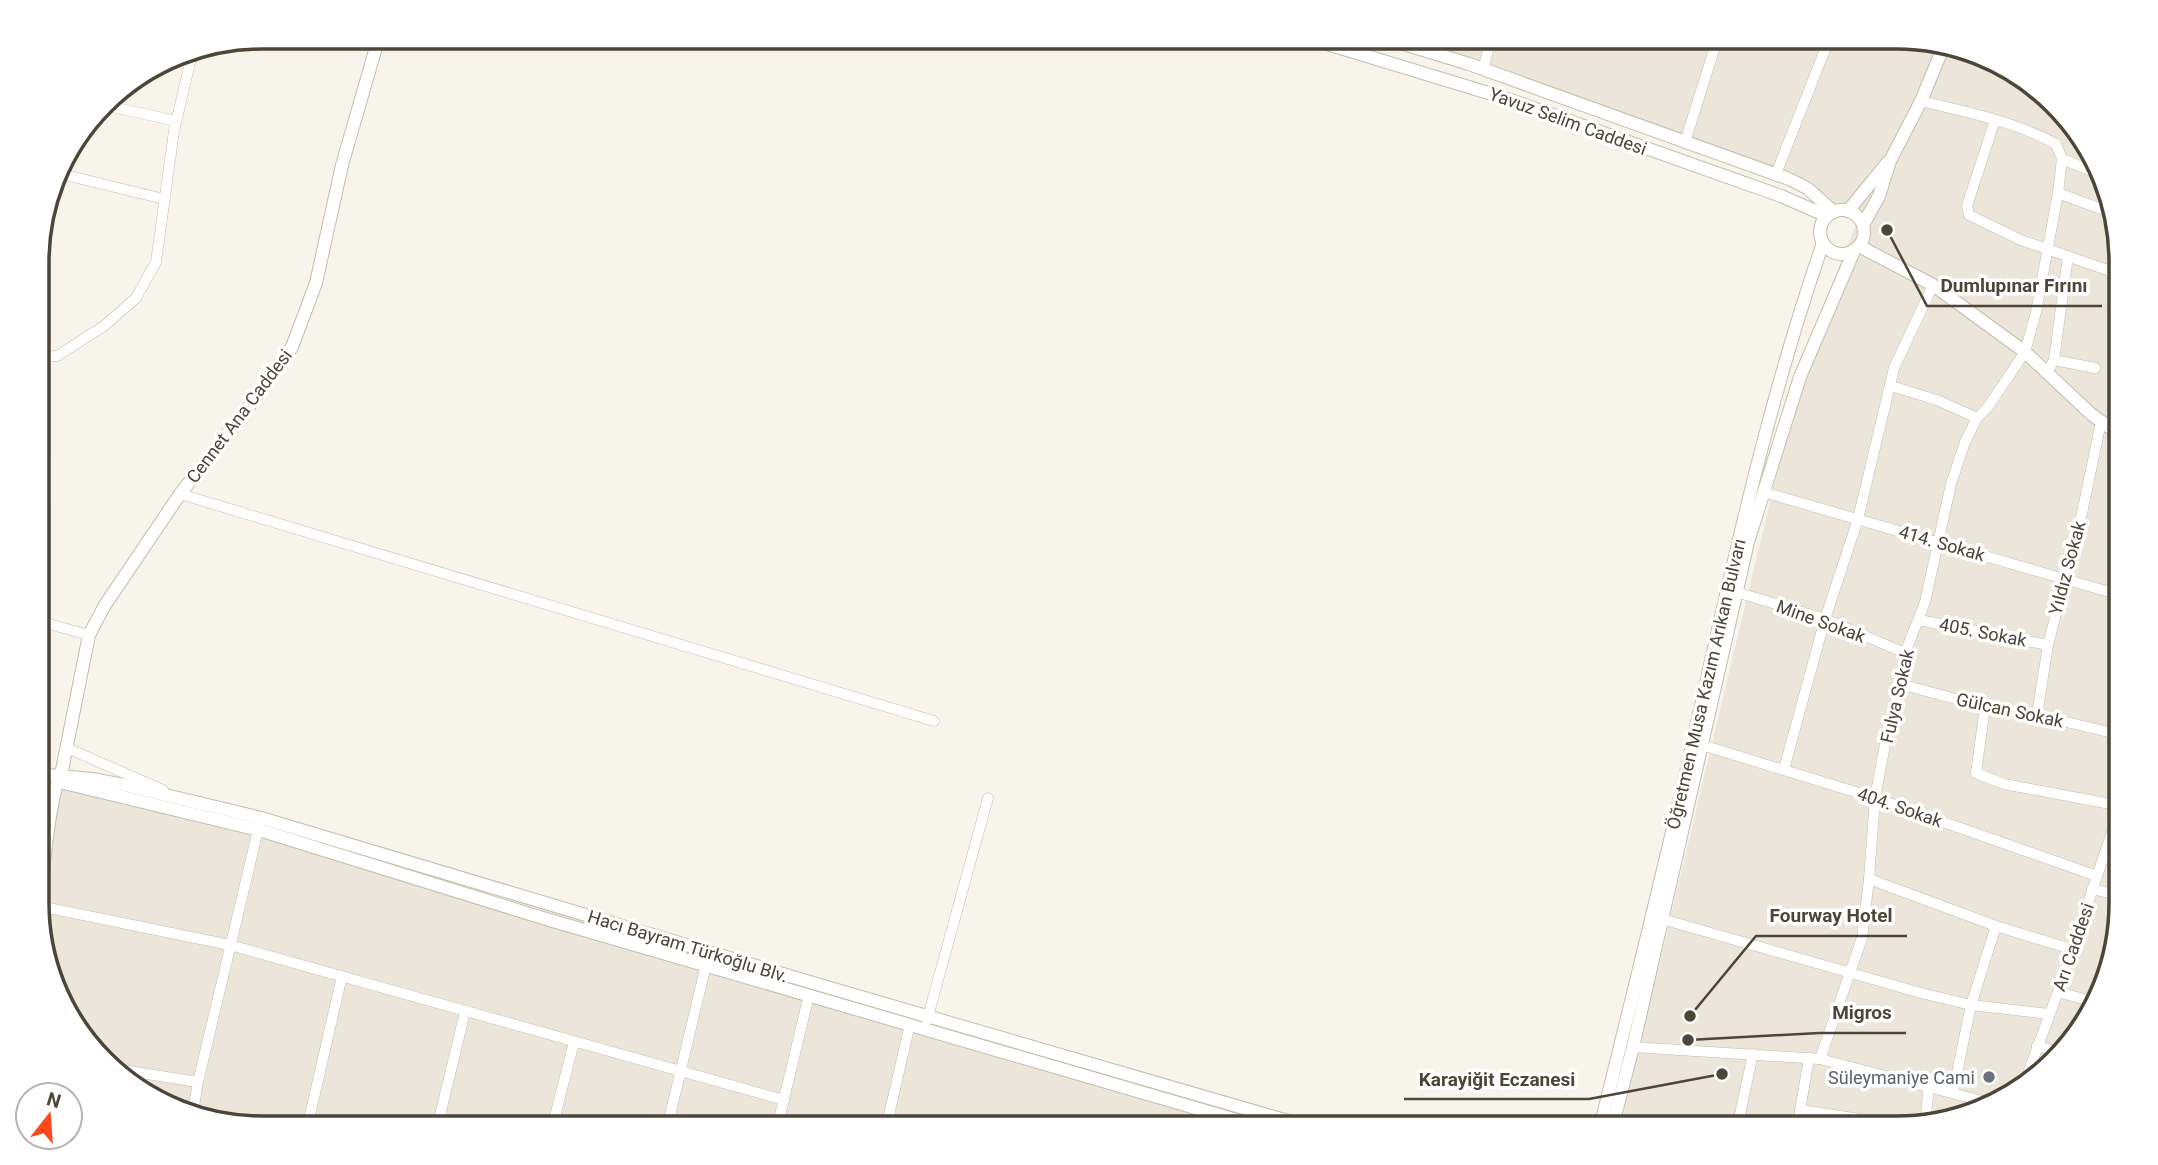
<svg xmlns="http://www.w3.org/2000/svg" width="2158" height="1165" viewBox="0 0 2158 1165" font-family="Roboto,sans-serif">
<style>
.residential{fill:#ebe6d9}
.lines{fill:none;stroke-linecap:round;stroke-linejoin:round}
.minor-casing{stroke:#c4bdac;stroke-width:11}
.tertiary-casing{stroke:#c4bdac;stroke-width:14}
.minor{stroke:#fff;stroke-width:10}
.tertiary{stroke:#fff;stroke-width:12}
.worship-dot{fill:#6b7280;stroke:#fff;stroke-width:2.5}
.labels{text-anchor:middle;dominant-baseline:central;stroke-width:7;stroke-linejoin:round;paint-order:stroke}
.street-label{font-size:18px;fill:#4c4538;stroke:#fff}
.worship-label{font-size:18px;fill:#5b616d;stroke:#fff;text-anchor:end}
.rim{fill:none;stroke:#4c4538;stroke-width:3.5}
.leader{fill:none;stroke:#4c4538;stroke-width:2.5}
.callout-dot{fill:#4c4538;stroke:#fff;stroke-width:2.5}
.callout-label{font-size:19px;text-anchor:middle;font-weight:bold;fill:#4c4538;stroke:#fff;stroke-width:7;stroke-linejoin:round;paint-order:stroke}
</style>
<rect width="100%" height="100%" fill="#f7f4eb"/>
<g class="residential">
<path d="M1371 37H1896L1996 60 2083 137 2119 233 2121 903 2098 1003 2021 1090 1910 1128H1620L1807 347 1860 214 1677 137Z"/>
<path d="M38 774 417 881 1257 1128H262L162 1105 75 1028 39 932Z"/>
</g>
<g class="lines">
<g class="minor-casing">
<g id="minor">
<path d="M1483 69 1492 37"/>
<path d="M104 105 176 121"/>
<path d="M1995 120 1967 206 1969 215 2021 240 2119 274"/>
<path d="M1685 142 1718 37"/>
<path d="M2062 159 2097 173"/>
<path d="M57 173 164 199"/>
<path d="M1776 174 1830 37"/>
<path d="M2058 193 2112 213"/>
<path d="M2120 287 2112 311 2120 320"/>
<path d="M38 360 42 357 57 356 104 326 136 298 156 262 174 131 193 50"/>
<path d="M2054 360 2095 368"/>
<path d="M2047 372 2054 360 2068 256"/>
<path d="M1891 386 1937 400 1977 418"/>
<path d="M1763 492 2120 595"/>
<path d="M180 494 934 721"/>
<path d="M1736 592 1825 619 1905 653"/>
<path d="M1919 620 2048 645"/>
<path d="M38 621 89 635"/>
<path d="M1900 684 1985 707 2037 715 2121 735"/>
<path d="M1985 707 1976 773 2004 784 2121 806"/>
<path d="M2037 715 2048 645 2082 513 2101 422"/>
<path d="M1702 745 1875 798 2097 876"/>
<path d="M67 748 163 790"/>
<path d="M1784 769 1825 619 1858 519 1894 368 1933 285"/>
<path d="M1869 879 1996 926 2071 949"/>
<path d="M2092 889 2121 896"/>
<path d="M39 906 230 945 784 1100"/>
<path d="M1662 919 1921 993 1971 1005 2049 1014"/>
<path d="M2058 992 2098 1003"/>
<path d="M927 1020 988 798"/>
<path d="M2037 1046 2056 1051"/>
<path d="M1633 1047 1820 1059 1986 1102"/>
<path d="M1820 1059 1862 938 1869 879 1875 798 1886 739 1900 684 1905 653 1925 602 1951 484 1965 442 1977 418 1988 407 2025 352 2036 312 2058 193 2062 159 2056 144C2014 121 1966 112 1921 101"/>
<path d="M122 1070 198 1082"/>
<path d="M2022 1089 2058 992 2121 805"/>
<path d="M1953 1092 1971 1005 1996 926"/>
<path d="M1800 1110 1887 1123 1921 1124"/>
<path d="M193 1112 198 1082 259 826"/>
<path d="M1925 1123 1929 1086"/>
<path d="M307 1128 342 976"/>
<path d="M437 1128 465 1012"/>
<path d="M552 1128 574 1042"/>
<path d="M667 1128 706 965"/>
<path d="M777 1128 809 995"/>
<path d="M886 1128 910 1024"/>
<path d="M1737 1128 1753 1054"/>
<path d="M1797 1128 1809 1058"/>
<path d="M1840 1128 1841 1117"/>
</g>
</g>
<g class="tertiary-casing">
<g id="tertiary">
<path d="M1304 37 1505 98 1781 196 1827 216"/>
<path d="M1381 37 1469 64 1789 179 1807 188 1834 212"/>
<circle cx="1842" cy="232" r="22"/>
<path d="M1848 211 1887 163"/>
<path d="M1863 225 1879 196 1890 161 1921 101 1943 48"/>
<path d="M1859 246 1933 285 2025 352 2091 414 2120 435"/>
<path d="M38 774 92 779 124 785 261 818 813 983 1312 1128"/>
<path d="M60 782 259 830 546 919 1264 1128"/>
<path d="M39 909C42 882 49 793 61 775L89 635 105 605 180 494 250 405 292 347 316 283 342 165 379 37"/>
<path d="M1600 1128C1631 1001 1663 874 1692 746 1730 577 1766 407 1823 243"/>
<path d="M1612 1128 1633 1047 1748 542 1800 377 1854 251"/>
</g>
</g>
<use href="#minor" class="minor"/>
<use href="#tertiary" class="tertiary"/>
</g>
<circle class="worship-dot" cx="1989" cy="1077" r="7"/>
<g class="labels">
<g class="street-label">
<text transform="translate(1568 121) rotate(20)">Yavuz Selim Caddesi</text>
<text transform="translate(239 416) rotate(-53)">Cennet Ana Caddesi</text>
<text transform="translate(1942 543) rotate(16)">414. Sokak</text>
<text transform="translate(2067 568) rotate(-75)">Yıldız Sokak</text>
<text transform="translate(1821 621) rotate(20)">Mine Sokak</text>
<text transform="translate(1983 632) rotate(11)">405. Sokak</text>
<text transform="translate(1706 684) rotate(-77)">Öğretmen Musa Kazım Arıkan Bulvarı</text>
<text transform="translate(1897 696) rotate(-77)">Fulya Sokak</text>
<text transform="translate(2010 710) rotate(12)">Gülcan Sokak</text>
<text transform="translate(1900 807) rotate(19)">404. Sokak</text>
<text transform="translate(688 946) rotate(17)">Hacı Bayram Türkoğlu Blv.</text>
<text transform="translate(2073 947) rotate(-71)">Arı Caddesi</text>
</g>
<g class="worship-label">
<text x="1975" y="1077">Süleymaniye Cami</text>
</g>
</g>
<path d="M0 0H2158V1165H0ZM262 49H1896A213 213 0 0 1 2109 262V903A213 213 0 0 1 1896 1116H262A213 213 0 0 1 49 903V262A213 213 0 0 1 262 49Z" fill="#fff" fill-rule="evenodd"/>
<path class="rim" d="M262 49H1896A213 213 0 0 1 2109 262V903A213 213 0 0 1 1896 1116H262A213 213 0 0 1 49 903V262A213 213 0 0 1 262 49Z"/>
<path class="leader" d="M1887 230L1927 306H2102M1690 1016L1756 936H1907M1688 1040L1819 1033H1906M1722 1074L1589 1099H1404"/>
<g class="callout-dot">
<circle cx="1887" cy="230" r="7"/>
<circle cx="1690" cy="1016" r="7"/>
<circle cx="1688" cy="1040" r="7"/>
<circle cx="1722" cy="1074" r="7"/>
</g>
<g class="callout-label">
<text x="2014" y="292">Dumlupınar Fırını</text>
<text x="1831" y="922">Fourway Hotel</text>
<text x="1862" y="1019">Migros</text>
<text x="1497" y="1086">Karayiğit Eczanesi</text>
</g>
<g transform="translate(49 1116) rotate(17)"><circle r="33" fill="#ffffff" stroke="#b7b5af" stroke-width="2"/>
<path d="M0-5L12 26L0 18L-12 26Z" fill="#ff471a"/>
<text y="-10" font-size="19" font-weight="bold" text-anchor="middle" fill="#4c4538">N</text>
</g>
</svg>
